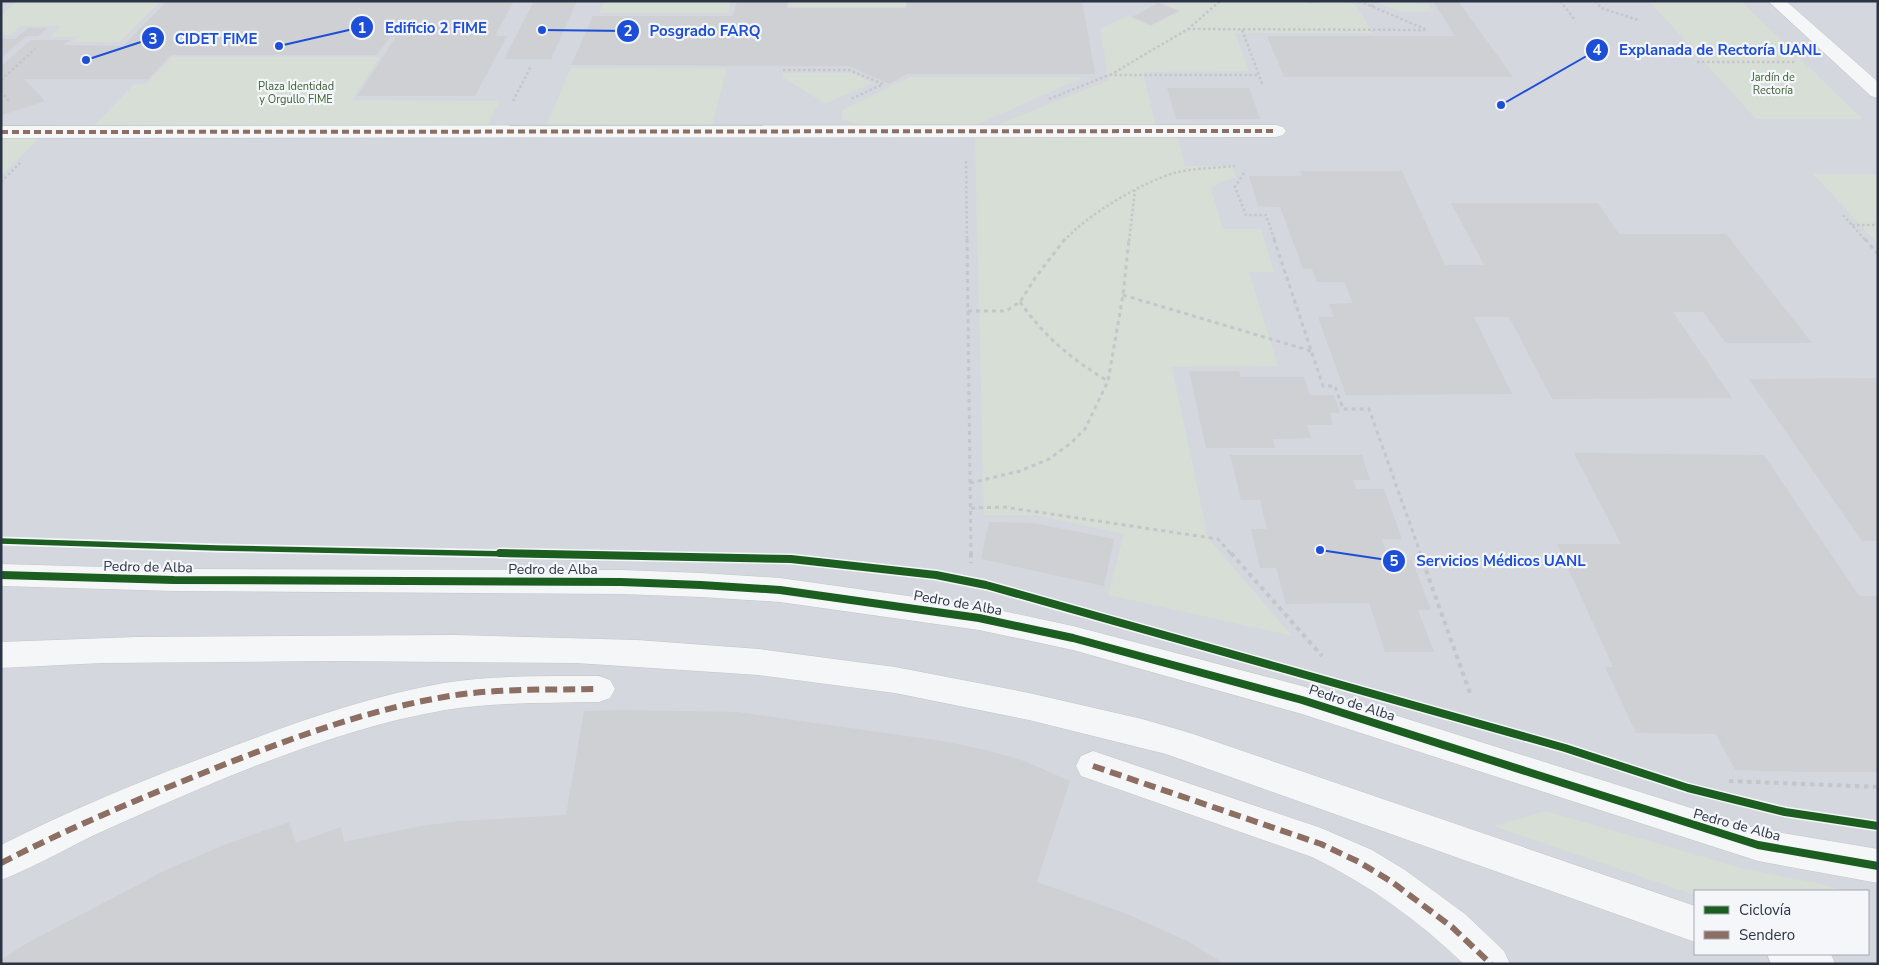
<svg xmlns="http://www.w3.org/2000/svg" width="1879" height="965" viewBox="0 0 1879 965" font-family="'Nunito Sans',sans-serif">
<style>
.built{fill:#d4d7dd;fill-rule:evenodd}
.green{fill:#d6ded6}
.building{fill:#ced0d3}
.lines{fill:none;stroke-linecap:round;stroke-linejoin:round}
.minor-casing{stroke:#c4c6c8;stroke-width:1}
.path-far2{stroke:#c5c6ca;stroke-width:2.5;stroke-dasharray:2.5 2.5;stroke-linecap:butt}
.path-far1{stroke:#c5c6ca;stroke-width:3;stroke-dasharray:4 4;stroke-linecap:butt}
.path{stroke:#c5c6ca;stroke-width:4;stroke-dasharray:4.5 4.5;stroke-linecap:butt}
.minor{fill:#f5f6f7;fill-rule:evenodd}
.quiet-far1{stroke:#8d6e63;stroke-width:4;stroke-dasharray:7 4;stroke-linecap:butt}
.quiet{stroke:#8d6e63;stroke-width:6;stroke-dasharray:12 6;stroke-linecap:butt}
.cycleway-far1-casing{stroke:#f4f6f9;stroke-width:9}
.cycleway-casing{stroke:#f4f6f9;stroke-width:11}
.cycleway-far1{stroke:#1b5e20;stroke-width:5.5}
.cycleway{stroke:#1b5e20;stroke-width:8}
.labels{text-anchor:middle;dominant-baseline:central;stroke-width:4.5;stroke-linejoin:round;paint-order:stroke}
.far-park-label{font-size:11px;fill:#3f6138;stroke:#f4f6f9}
.street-label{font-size:14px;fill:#2b3445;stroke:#f4f6f9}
.leader{fill:none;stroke:#1d4ed8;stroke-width:2}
.callout-dot{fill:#1d4ed8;stroke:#f4f6f9;stroke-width:2}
.mark-label{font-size:15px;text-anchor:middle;font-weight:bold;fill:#fff}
.callout-label{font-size:15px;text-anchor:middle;font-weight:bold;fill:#1d4ed8;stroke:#f4f6f9;stroke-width:4.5;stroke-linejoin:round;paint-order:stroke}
</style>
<rect width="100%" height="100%" fill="#e6e8ea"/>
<path class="built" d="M1 1H1878V964H1ZM1695 891H1868V954H1695Z"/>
<g class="green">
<path d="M18 1H161L120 42H72L77 37H50L61 26H21L11 35H1V15Z"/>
<path d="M604 1H731L728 13H599Z"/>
<path d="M789 1H907V7H788Z"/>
<path d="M1157 1H1305L1311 4C1321 1 1349 0 1356 6 1363 13 1367 25 1372 33H1235L1249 71 1143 72 1156 127 989 128 1109 80 1100 29 1127 16 1151 26 1180 11Z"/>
<path d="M1375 1 1428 4 1433 12H1400Z"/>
<path d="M1649 1H1741L1862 119H1756Z"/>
<path d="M172 57H380L352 100 500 101 486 128H92L134 84H146Z"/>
<path d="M571 68H727L712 126H546Z"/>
<path d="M783 73H852L873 83 825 104 783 77Z"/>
<path d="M910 77H1084L974 126H864L842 119V110Z"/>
<path d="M975 136 1178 137 1185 166H1232L1236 178 1221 182 1211 188 1223 229H1261L1274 272H1249L1278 366 1172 367 1208 538 1292 636 1108 595 1124 534 1035 515H984Z"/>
<path d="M1 137H40L1 176Z"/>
<path d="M1813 174H1878V244Z"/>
<path d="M1546 811 1745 869 1822 884 1844 891H1695V895L1493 826Z"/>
</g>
<g class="building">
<path d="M167 1H514L495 36H507L475 96H357L396 37H390L377 55H171L148 79H24L45 101 2 115 1 114V66L31 40H70L63 45 123 46Z"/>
<path d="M534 1H577L551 59H504Z"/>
<path d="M737 1H788L787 8H906L907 1H1082L1095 74H907L889 84 849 66 571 65 593 16H733Z"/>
<path d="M1433 1H1458L1513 77H1284L1267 36H1455Z"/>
<path d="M1158 3 1178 11 1151 25 1132 17Z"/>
<path d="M28 28H47L38 36H26L1 58V39H15Z"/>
<path d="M1167 88H1249L1260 119H1176Z"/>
<path d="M1300 171H1402L1445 265H1484L1451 203H1598L1619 234H1726L1812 343H1726L1703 312H1673L1732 398 1552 399 1509 317H1474L1512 394 1346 395 1318 317H1334L1329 304 1353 303 1344 282H1317L1312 269H1303L1280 207 1258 206 1249 176H1302Z"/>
<path d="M1189 371H1239L1241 377H1304L1310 395H1334L1340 413H1330L1333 425H1307L1311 438 1273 439 1275 448H1206Z"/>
<path d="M1878 378V541H1862L1749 379Z"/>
<path d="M1574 453 1764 455 1859 596H1878V772H1805L1735 770 1716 734 1636 733 1605 667H1613L1557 544H1621Z"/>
<path d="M1230 455H1362L1370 480H1353L1356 489H1384L1402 539H1382L1389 561 1412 560 1431 610H1418L1434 652H1385L1369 603 1286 604 1276 568H1260L1251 529H1267L1260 500H1241Z"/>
<path d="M989 522 1033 523 1114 539 1104 586 981 559Z"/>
<path d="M623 710 737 712 942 741 986 750 1024 761 1070 781 1037 882 1127 914 1189 942 1225 964H1V960L27 943 168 869 229 843 289 822 296 843 341 827 344 842 421 826 460 821 566 815 584 711Z"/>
</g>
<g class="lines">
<g class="minor-casing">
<g id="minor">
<path d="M1768 1H1786L1878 82V98L1871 96Z"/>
<path d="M1276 125 1283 127 1286 131 1283 135 1276 137 1 138V126Z"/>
<path d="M1 564 174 569 621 570 701 573 780 578 979 606 1073 626 1302 686 1758 829 1878 849V883L1758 861 1302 714 1073 650 979 630 780 602 701 597 621 594 174 591 1 586Z"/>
<path d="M454 635 637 640 759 649 895 667 1029 693 1142 719 1190 733 1695 906V942L1166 754 1029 720 895 693 759 675 576 663 332 661 102 663 1 668V642L136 637Z"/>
<path d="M599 676 610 680 615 689 610 698 599 702C547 703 496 702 445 710 335 729 222 778 121 823 80 840 42 864 1 880V845C70 810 141 781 213 754 288 725 365 697 444 683 495 675 547 676 599 676Z"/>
<path d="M1093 751 1321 828 1372 850 1405 870 1465 914 1504 951 1510 964H1464C1418 920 1368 884 1312 857L1081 776 1076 766 1081 756Z"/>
<path d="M1767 954H1831L1835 964H1771Z"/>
</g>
</g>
<g class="path-far2">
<path d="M1359 1 1425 29"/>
<path d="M1560 1 1575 20"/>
<path d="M1595 1 1601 8 1638 20"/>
<path d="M1372 7 1375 1"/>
<path d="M1188 29 1428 30"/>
<path d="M1242 30 1263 86"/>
<path d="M1697 62H1796"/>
<path d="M783 70H849L883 84 851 99"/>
<path d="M1110 75 1188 29 1220 1"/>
<path d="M1 80 35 49"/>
<path d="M1 91 9 101"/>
<path d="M1049 99 1109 75H1259"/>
<path d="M513 101 531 66"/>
<path d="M966 161 967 241"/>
<path d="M1244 173 1235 187 1246 215H1266L1275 241"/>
<path d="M1 182 20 163"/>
<path d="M1843 215 1866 241"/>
<path d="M1852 225H1878"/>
<path d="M1064 241C1088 214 1139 184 1174 173 1193 168 1216 168 1235 166"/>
<path d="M1129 241 1135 190"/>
</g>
<g class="path-far1">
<path d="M967 239 971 555"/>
<path d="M1274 239 1323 386H1335L1343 409H1369L1421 555"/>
<path d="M1865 239 1878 254"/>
<path d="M1123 295 1311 351"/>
<path d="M1020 302C1044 336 1072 360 1108 381"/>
<path d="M968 311H1006L1020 302 1035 278 1065 239"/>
<path d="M970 483 1020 471 1049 459 1071 443 1085 429 1108 381 1123 295 1129 239"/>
<path d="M971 508 1004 507 1218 539 1232 555"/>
</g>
<g class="path">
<path d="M971 553V563"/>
<path d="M1231 553 1322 656"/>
<path d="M1420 553 1471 696"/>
<path d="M1729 781 1878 787"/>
</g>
<use href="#minor" class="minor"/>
<path class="quiet-far1" d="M1 132 1276 131"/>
<g class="quiet">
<path d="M1093 766 1321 844 1359 862 1392 882 1452 927 1491 964"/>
<path d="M1 863C73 826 148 795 223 765 295 737 368 710 444 697 495 688 547 690 599 689"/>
</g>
<g class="cycleway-far1-casing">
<path id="cycleway-far1" d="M1 541 217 548 565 555"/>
</g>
<g class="cycleway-casing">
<g id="cycleway">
<path d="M500 553 791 559 936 575 986 585 1565 748 1688 788 1785 812 1878 826"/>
<path d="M1 575 174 580 621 582 701 585 780 590 979 618 1073 638 1302 700 1758 845 1878 866"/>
</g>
</g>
<use href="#cycleway-far1" class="cycleway-far1"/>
<use href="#cycleway" class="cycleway"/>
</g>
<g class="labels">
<g class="far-park-label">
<text x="1773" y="77">Jardín de<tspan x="1773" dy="13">Rectoría</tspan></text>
<text x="296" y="86">Plaza Identidad<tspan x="296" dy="13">y Orgullo FIME</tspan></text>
</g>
<g class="street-label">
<text transform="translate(148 567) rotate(1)">Pedro de Alba</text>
<text x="553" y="569">Pedro de Alba</text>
<text transform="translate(958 603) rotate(10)">Pedro de Alba</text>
<text transform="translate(1352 703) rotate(18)">Pedro de Alba</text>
<text transform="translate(1737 825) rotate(15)">Pedro de Alba</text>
</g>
</g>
<path class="leader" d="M279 46L362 27M542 30L628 31M86 60L153 38M1501 105L1597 50M1320 550L1394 561"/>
<g class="callout-dot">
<circle cx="279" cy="46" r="5"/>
<circle cx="542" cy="30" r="5"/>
<circle cx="86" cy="60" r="5"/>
<circle cx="1501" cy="105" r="5"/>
<circle cx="1320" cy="550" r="5"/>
<circle cx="362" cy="27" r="12"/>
<circle cx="628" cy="31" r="12"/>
<circle cx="153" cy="38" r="12"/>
<circle cx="1597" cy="50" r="12"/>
<circle cx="1394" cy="561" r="12"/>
</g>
<g class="mark-label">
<text x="362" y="33">1</text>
<text x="628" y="36">2</text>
<text x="153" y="44">3</text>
<text x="1597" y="55">4</text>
<text x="1394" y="566">5</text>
</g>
<g class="callout-label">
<text x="436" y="33">Edificio 2 FIME</text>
<text x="705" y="36">Posgrado FARQ</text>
<text x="216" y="44">CIDET FIME</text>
<text x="1720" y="55">Explanada de Rectoría UANL</text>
<text x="1501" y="566">Servicios Médicos UANL</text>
</g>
<rect width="1879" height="965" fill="none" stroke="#2b3445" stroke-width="5"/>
<rect x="1694" y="890" width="175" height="65" fill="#f4f6f9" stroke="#a4a8b1"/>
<rect x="1704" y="906" width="25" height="8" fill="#1b5e20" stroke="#a4a8b1"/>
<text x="1739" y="915" font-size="15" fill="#2b3445">Ciclovía</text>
<rect x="1704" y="931" width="25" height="8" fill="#8d6e63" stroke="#a4a8b1"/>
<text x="1739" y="940" font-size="15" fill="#2b3445">Sendero</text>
</svg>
